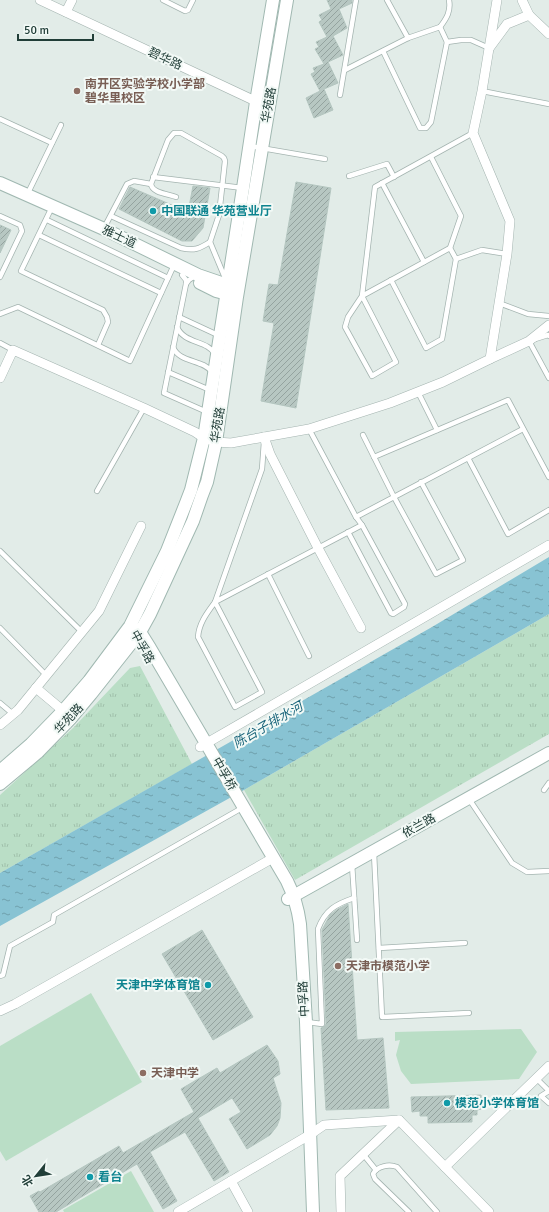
<svg xmlns="http://www.w3.org/2000/svg" width="549" height="1212" viewBox="0 0 549 1212" font-family="Signika,'Noto Sans SC',sans-serif">
<style>
.green{fill:#badec6}
.park{fill:url(#park-tufts)}
.water{fill:url(#water-ripples)}
.building{fill:url(#building-hatch);stroke:#b4c6c0}
.lines{fill:none;stroke-linecap:round;stroke-linejoin:round}
.lane-casing{stroke:#a4b4b0;stroke-width:6}
.street-casing{stroke:#a4b4b0;stroke-width:10}
.secondary-casing{stroke:#a0b8b1;stroke-width:14}
.lane{stroke:#fff;stroke-width:4.5}
.street{stroke:#fff;stroke-width:9}
.secondary{stroke:#fff;stroke-width:12}
.education-dot{fill:#8d6e63;stroke:#f2f9f6;stroke-width:1.5}
.culture-dot{fill:#0f9aa8;stroke:#f2f9f6;stroke-width:1.5}
.labels{text-anchor:middle;dominant-baseline:central;stroke-width:4;stroke-linejoin:round;paint-order:stroke}
.street-label{font-size:12px;fill:#213e38;stroke:#f2f9f6}
.education-label{font-size:12px;font-weight:bold;fill:#785e54;stroke:#f2f9f6;text-anchor:start}
.culture-label{font-size:12px;font-weight:bold;fill:#0d838f;stroke:#f2f9f6;text-anchor:start}
.water-label{font-size:13px;font-style:italic;fill:#1a657b;stroke:#f2f9f6}
</style>
<defs>
<pattern id="park-tufts" width="24" height="20" patternUnits="userSpaceOnUse"><rect width="24" height="20" fill="#badec6"/><path d="M3 7l-1-3M5 7V3M7 7l1-3M15 17l-1-3M17 17v-4M19 17l1-3" fill="none" stroke="#a0c0ab"/></pattern>
<pattern id="water-ripples" width="26" height="14" patternUnits="userSpaceOnUse"><rect width="26" height="14" fill="#88c3d3"/><path d="M2 4q2-2 4 0t4 0M15 11q2-2 4 0t4 0" fill="none" stroke="#6fa0ac"/></pattern>
<pattern id="building-hatch" width="6" height="6" patternUnits="userSpaceOnUse"><rect width="6" height="6" fill="#b7c7c2"/><path d="M-1 1l2-2M0 6l6-6M5 7l2-2" fill="none" stroke="#94a39f"/></pattern>
</defs>
<rect width="100%" height="100%" fill="#e2ece8"/>
<g class="green">
<path d="M91 993 142 1082 6 1161 0 1151V1046Z"/>
<path d="M521 1029 537 1052 519 1079 411 1084 401 1071 396 1055 400 1040 395 1041V1032Z"/>
<path d="M131 1171 154 1212H64L63 1210Z"/>
</g>
<g class="park">
<path d="M549 614V734L295 880 244 790Z"/>
<path d="M140 666 192 764 0 873V795L73 728 130 668Z"/>
</g>
<path class="water" d="M549 557V614L244 790 0 926V873L432 627Z"/>
<g class="building">
<path d="M327 0H352V3L339 9 347 28 333 36 343 55 328 62 338 83 324 89 333 110 314 118 306 98 320 91 311 74 315 72 313 68 324 64 315 49 319 47 316 42 327 37 319 22 322 20 319 15 331 9Z"/>
<path d="M296 182 331 188 296 408 261 401 274 323 263 321 269 284 278 285Z"/>
<path d="M193 186 210 188 203 228 192 241H182L119 209 130 187 188 212Z"/>
<path d="M0 225 11 230 0 253Z"/>
<path d="M348 904 357 1040 383 1038 389 1108 326 1110 321 1028 324 1027 326 1024 322 930 330 915 338 909Z"/>
<path d="M202 930 253 1017 213 1040 162 954Z"/>
<path d="M267 1045 278 1061 280 1074 273 1078 281 1103 280 1118 277 1126 270 1135 247 1149 229 1119 241 1112 232 1098 198 1118 229 1172 214 1181 185 1132 150 1152 177 1201 163 1209 137 1164 56 1212H39L30 1196 39 1191 40 1192 119 1146 123 1153 194 1112 181 1089 217 1068 220 1073Z"/>
<path d="M481 1095 482 1109 477 1110V1115H472V1122L428 1123V1116H420V1111L412 1112 411 1097Z"/>
</g>
<g class="lines">
<g class="lane-casing">
<g id="lane">
<path d="M163 0 185 11 188 10 193 0"/>
<path d="M387 0 408 38"/>
<path d="M440 27C447 18 451 11 449 0"/>
<path d="M383 51 420 128H426L431 122 447 42"/>
<path d="M345 70 408 38 440 27 447 42 461 40H471L489 48"/>
<path d="M482 91 549 104"/>
<path d="M340 95 356 0"/>
<path d="M0 119 52 143"/>
<path d="M473 133 375 187 362 296 396 362 372 376 345 327 348 317 362 296 450 248 456 259 482 250 507 254"/>
<path d="M250 146 325 159"/>
<path d="M431 157 461 216 450 248"/>
<path d="M349 176 387 164 394 177"/>
<path d="M153 177 243 188"/>
<path d="M382 183 424 262"/>
<path d="M27 195 61 125"/>
<path d="M176 197C168 194 152 193 151 184L168 140 174 133H181L222 156 224 158 225 161 219 215 210 242 225 278"/>
<path d="M52 207 21 271 103 310 107 317 108 322 98 345"/>
<path d="M0 216 20 225 22 231 0 277"/>
<path d="M111 216 181 248C194 251 199 249 210 242"/>
<path d="M47 220 168 278"/>
<path d="M104 228 127 184 134 181 151 184"/>
<path d="M39 235 161 293"/>
<path d="M182 275 186 280V284"/>
<path d="M195 276 189 280 186 284 164 393 207 412"/>
<path d="M391 280 426 348 442 339 456 259"/>
<path d="M499 303 528 314 549 316"/>
<path d="M0 314 18 307 130 361 174 265"/>
<path d="M179 317 220 336"/>
<path d="M177 327C184 344 207 340 215 354"/>
<path d="M549 336 548 335 529 341 549 378"/>
<path d="M0 343 13 350"/>
<path d="M173 347C179 363 203 359 212 372"/>
<path d="M168 372 210 390"/>
<path d="M418 392 437 430"/>
<path d="M264 442 262 469 215 602 362 525 356 517 309 429"/>
<path d="M374 457 508 400 549 477"/>
<path d="M468 458 508 534 549 510"/>
<path d="M421 482 463 560 436 574 394 497 523 429"/>
<path d="M97 491 144 408"/>
<path d="M356 517 394 497 363 435"/>
<path d="M348 532 391 613 393 614 404 607 405 604 362 525"/>
<path d="M0 551 82 632"/>
<path d="M268 574 309 656"/>
<path d="M215 602 262 692 235 707 198 637C199 623 207 613 215 602Z"/>
<path d="M0 628 46 675"/>
<path d="M0 703 13 714"/>
<path d="M544 790 549 783"/>
<path d="M469 799 512 863 527 872 549 871"/>
<path d="M374 853 382 1017 469 1013"/>
<path d="M352 864 357 940"/>
<path d="M379 948 465 943"/>
<path d="M0 976 3 975 10 946 53 922 54 915 242 808"/>
<path d="M307 1022 322 1024 318 929C325 910 336 904 354 898"/>
<path d="M536 1078 549 1091"/>
<path d="M549 1091 541 1096 549 1103"/>
<path d="M363 1154 376 1170"/>
<path d="M409 1212 375 1179 373 1174C377 1166 389 1164 397 1167L437 1212"/>
</g>
</g>
<g class="street-casing">
<g id="street">
<path d="M40 0 268 107"/>
<path d="M66 12 72 0"/>
<path d="M529 15 549 34"/>
<path d="M490 47 507 24 529 15 522 0"/>
<path d="M490 359 529 341 549 325"/>
<path d="M0 378 13 350 144 408 195 432 204 438 216 442 231 443 309 429 390 403 443 382 490 359 507 254 510 221 473 133 482 91 497 0"/>
<path d="M264 437 270 454 318 548 361 628"/>
<path d="M36 688 67 714"/>
<path d="M0 725 18 710 99 611 141 526"/>
<path d="M200 747 549 545"/>
<path d="M0 1011 15 1004 273 858"/>
<path d="M445 1167 549 1066"/>
<path d="M178 1212 231 1181"/>
<path d="M248 1212 231 1181 311 1134 324 1125 399 1120 489 1212"/>
<path d="M341 1212 340 1176 399 1120"/>
</g>
</g>
<g class="secondary-casing">
<g id="secondary">
<path d="M0 183 104 229 198 275 236 288"/>
<path d="M200 283 216 291 235 296"/>
<path d="M135 629 140 632 150 648 287 881C294 895 298 909 300 924L306 1022 313 1212"/>
<path d="M0 771 31 744 63 711 89 681 130 626 167 551 186 503 191 490 204 438 243 188 256 102 273 0"/>
<path d="M0 784 37 753 71 718 91 694 140 632 150 614 193 521 202 495 207 482 216 442 237 297 287 0"/>
<path d="M288 899 549 753"/>
</g>
</g>
<use href="#lane" class="lane"/>
<use href="#street" class="street"/>
<use href="#secondary" class="secondary"/>
</g>
<g class="education-dot">
<circle cx="77" cy="91" r="4"/>
<circle cx="338" cy="966" r="4"/>
<circle cx="143" cy="1073" r="4"/>
</g>
<g class="culture-dot">
<circle cx="153" cy="211" r="4"/>
<circle cx="208" cy="985" r="4"/>
<circle cx="447" cy="1103" r="4"/>
<circle cx="90" cy="1177" r="4"/>
</g>
<g class="labels">
<g class="street-label">
<text transform="translate(165 59) rotate(25)">碧华路</text>
<text transform="translate(269 105) rotate(-80)">华苑路</text>
<text transform="translate(119 237) rotate(25)">雅士道</text>
<text transform="translate(218 425) rotate(-81)">华苑路</text>
<text transform="translate(142 647) rotate(61)">中孚路</text>
<text transform="translate(69 719) rotate(-47)">华苑路</text>
<text transform="translate(224 774) rotate(60)">中孚桥</text>
<text transform="translate(419 826) rotate(-29)">依兰路</text>
<text transform="translate(304 999) rotate(-93)">中孚路</text>
</g>
<g class="education-label">
<text x="85" y="84">南开区实验学校小学部<tspan x="85" dy="14">碧华里校区</tspan></text>
<text x="346" y="966">天津市模范小学</text>
<text x="151" y="1073">天津中学</text>
</g>
<g class="culture-label">
<text x="161" y="211">中国联通 华苑营业厅</text>
<text x="200" y="985" text-anchor="end">天津中学体育馆</text>
<text x="455" y="1103">模范小学体育馆</text>
<text x="98" y="1177">看台</text>
</g>
<g class="water-label">
<text transform="translate(268 725) rotate(-30)">陈台子排水河</text>
</g>
</g>
<g transform="translate(36 1176) rotate(240)" stroke="#f2f9f6" stroke-width="3" paint-order="stroke">
<path d="M0-3L7 15L0 10L-7 15Z" fill="#213e38"/>
<text y="-6" font-size="11" font-weight="bold" text-anchor="middle" fill="#213e38">北</text>
</g>
<path d="M18 34v6h75v-6" fill="none" stroke="#213e38" stroke-width="2"/>
<text x="24" y="34" font-size="12" fill="#213e38" stroke="#f2f9f6" stroke-width="3" paint-order="stroke">50 m</text>
</svg>
